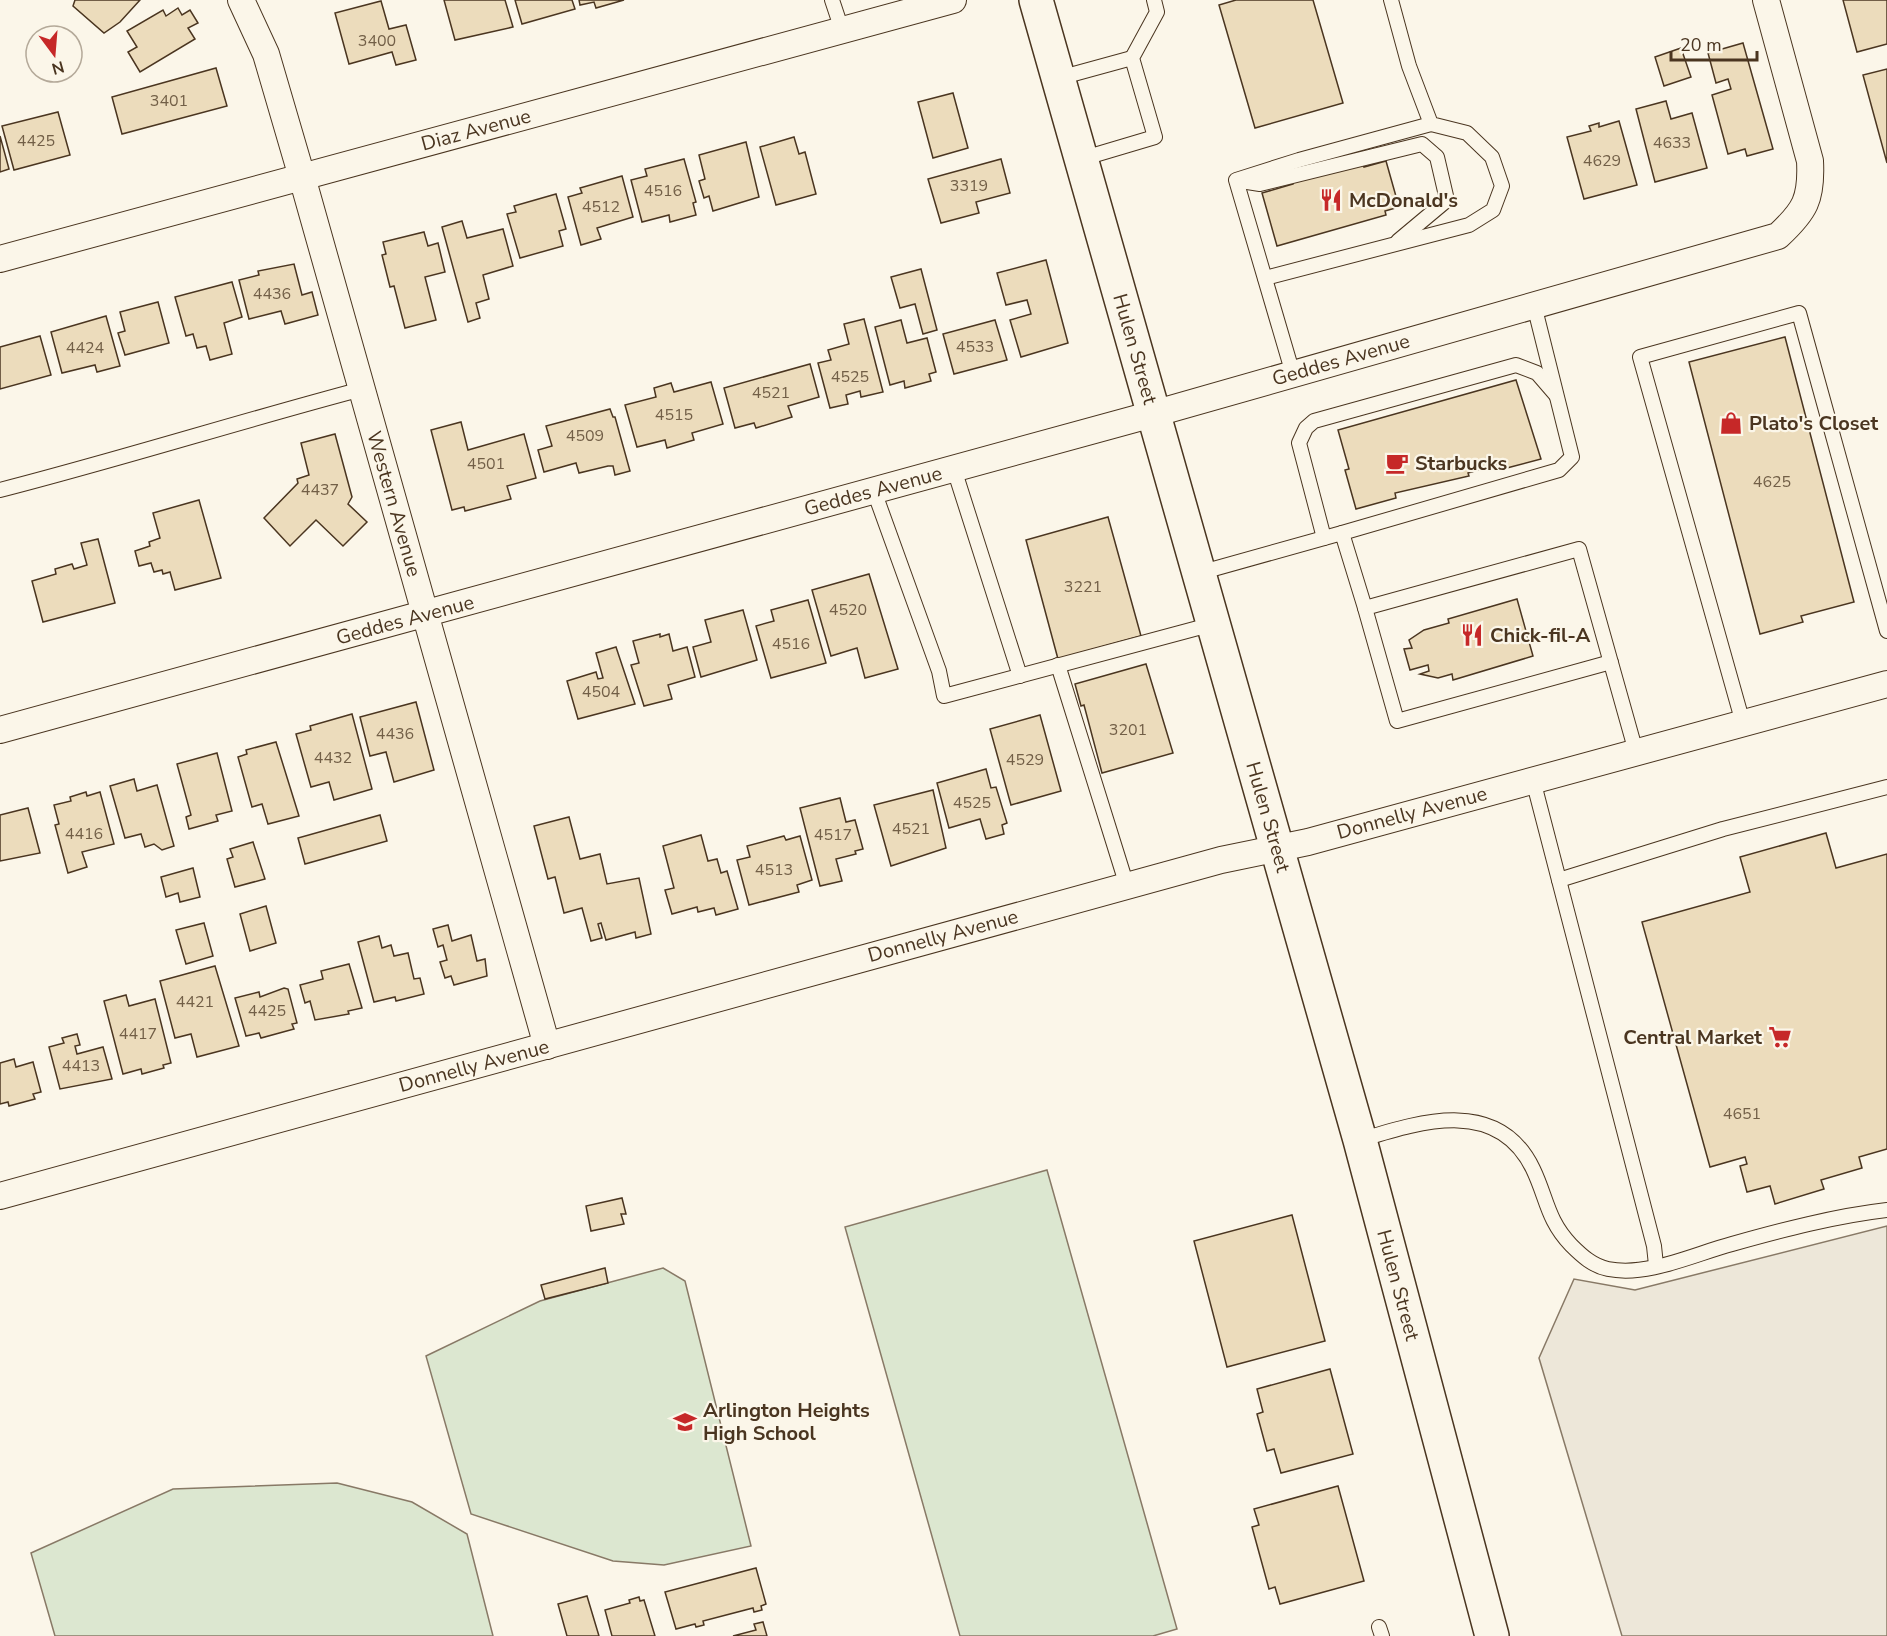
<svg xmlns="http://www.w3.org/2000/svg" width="1887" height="1636" viewBox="0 0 1887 1636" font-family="'Nunito Sans',sans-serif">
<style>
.green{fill:#dce7d0;stroke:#887966;stroke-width:1.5}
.parking{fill:#ede7d9;stroke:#887966;stroke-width:1.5}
.building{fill:#ecdcbc;stroke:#4a3520;stroke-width:1.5}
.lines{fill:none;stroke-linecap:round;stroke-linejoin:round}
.service-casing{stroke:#4a3520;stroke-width:16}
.minor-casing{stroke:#4a3520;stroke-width:28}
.secondary-casing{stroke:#4a3520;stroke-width:36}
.service{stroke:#fbf6e9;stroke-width:14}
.minor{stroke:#fbf6e9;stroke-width:26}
.secondary{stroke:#fbf6e9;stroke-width:33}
.labels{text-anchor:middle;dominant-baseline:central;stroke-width:4.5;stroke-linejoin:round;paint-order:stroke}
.number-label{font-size:16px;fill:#725f47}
.street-label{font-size:20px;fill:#4a3520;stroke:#fbf6e9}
.poi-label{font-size:20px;font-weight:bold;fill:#4a3520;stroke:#fbf6e9;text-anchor:start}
</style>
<rect width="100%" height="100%" fill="#fbf6e9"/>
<g class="green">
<path d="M1047 1170 1177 1629 1153 1636H960L845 1227Z"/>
<path d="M663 1268 685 1281 751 1546 664 1565 613 1561 471 1514 426 1356 540 1301Z"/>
<path d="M337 1483 412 1502 467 1534 493 1636H55L31 1553 173 1489Z"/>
</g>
<path class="parking" d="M1887 1226V1636H1622L1539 1358 1574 1279 1635 1290Z"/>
<g class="building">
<path d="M75 0H140L120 22 104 33 73 6Z"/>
<path d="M444 0H505L513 27 455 40Z"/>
<path d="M515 0H572L575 9 522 24Z"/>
<path d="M579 0H624L596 8 594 2 580 5Z"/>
<path d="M1236 0H1313L1343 103 1255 128 1219 5Z"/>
<path d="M1843 0H1887V44L1857 52Z"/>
<path d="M381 1 389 29 406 25 416 60 396 65 392 52 349 64 335 13Z"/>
<path d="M178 8 182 15 190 10 198 23 188 28 195 39 140 72 128 52 137 47 127 31 163 10 166 16Z"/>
<path d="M1743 43 1773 149 1747 156 1745 149 1728 154 1712 95 1731 89 1728 79 1716 83 1708 53Z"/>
<path d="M1681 48 1691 77 1664 86 1655 57Z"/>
<path d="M216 68 227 106 122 134 112 97Z"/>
<path d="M1887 69V163L1863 75Z"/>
<path d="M953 93 968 148 933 158 918 102Z"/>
<path d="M1666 101 1671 119 1692 113 1707 168 1655 182 1636 109Z"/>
<path d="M58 112 70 155 14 170 2 126Z"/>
<path d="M1619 121 1637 185 1584 199 1567 137 1591 131 1589 126 1599 123V127Z"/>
<path d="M0 136 9 169 0 172Z"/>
<path d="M794 137 799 154 805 152 816 194 776 205 760 147Z"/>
<path d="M746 142 759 197 713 211 709 196 704 198 699 181 705 179 699 155Z"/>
<path d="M684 159 696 202 693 203 696 215 670 222 669 215 642 222 631 180 647 176 645 169Z"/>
<path d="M1001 159 1010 193 976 202 979 213 941 223 928 179Z"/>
<path d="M1362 161 1364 167 1386 161 1399 207 1385 211 1386 215 1277 246 1262 193 1293 184 1292 180Z"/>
<path d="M622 176 633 217 597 228 601 239 581 245 568 197 582 193 580 188Z"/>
<path d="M556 194 566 229 559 231 563 246 520 258 507 214 516 212 514 206Z"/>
<path d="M462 221 467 238 503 229 513 266 483 275 489 299 476 303 480 318 468 322 442 227Z"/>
<path d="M424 232 428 246 438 243 445 272 425 277 436 320 405 328 394 286 390 287 382 255 386 254 383 242Z"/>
<path d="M1046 260 1068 343 1021 357 1010 320 1031 314 1027 300 1006 305 997 273Z"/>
<path d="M294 264 302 295 312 292 318 315 285 324 281 311 249 319 239 280 259 275 258 271Z"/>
<path d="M921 269 937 330 923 334 915 304 900 308 891 277Z"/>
<path d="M232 282 242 317 224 323 232 354 210 360 206 346 197 348 193 334 186 336 175 297Z"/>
<path d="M158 302 169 343 125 355 118 333 125 331 120 312Z"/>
<path d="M106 316 120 366 97 372 95 365 62 373 51 332Z"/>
<path d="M864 319 883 392 861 397 860 391 846 395 848 404 830 408 818 363 831 360 828 350 849 344 844 324Z"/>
<path d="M901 320 907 343 927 338 936 372 929 374 931 381 905 388 904 381 890 385 875 327Z"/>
<path d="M995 320 1007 360 954 374 943 334Z"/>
<path d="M40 336 51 375 0 389V347Z"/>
<path d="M1785 337 1854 602 1801 616 1803 622 1760 634 1689 362Z"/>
<path d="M810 364 819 397 788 406 792 417 756 428 754 423 735 428 724 388Z"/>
<path d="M1516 380 1541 459 1503 469 1502 463 1468 473 1469 476 1395 493 1396 498 1356 509 1345 470 1349 469 1338 430Z"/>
<path d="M711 382 723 424 692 433 694 440 667 448 665 440 637 447 625 405 656 397 654 388 671 383 674 392Z"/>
<path d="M610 409 613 417H615L630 471 615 475 613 466H608L579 473 576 463 544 472 538 450 552 446 546 426Z"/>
<path d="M461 422 468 450 524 434 536 478 507 486 511 499 465 511 464 507 452 510 431 430Z"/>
<path d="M335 434 352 497 348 504 367 522 343 546 316 520 290 546 264 518 298 483 297 479 309 475 301 443Z"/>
<path d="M199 500 221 578 175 590 170 572 163 574 162 570 154 572 151 563 139 566 135 551 150 546 149 542 160 538 153 513Z"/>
<path d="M1108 517 1141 636 1058 659 1026 540Z"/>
<path d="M98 539 115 603 43 622 32 581 56 574 55 569 72 564 74 569 87 565 81 543Z"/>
<path d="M869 574 898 669 865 678 857 648 831 656 812 590Z"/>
<path d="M1517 599 1533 656 1453 680 1452 674 1438 678 1420 674 1429 671 1428 665 1410 670 1404 649 1412 648 1409 640 1424 630 1449 623 1448 619Z"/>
<path d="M808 600 826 663 771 678 756 626 774 621 771 610Z"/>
<path d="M743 610 757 660 701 677 693 647 711 642 705 620Z"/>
<path d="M660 634V637L669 634 673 651 687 647 695 677 668 685 672 699 644 706 631 665 639 663 633 641Z"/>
<path d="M616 647 635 704 578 719 567 681 596 672 598 679 603 678 596 653Z"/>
<path d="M1146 664 1173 753 1102 773 1084 705 1081 706 1075 684Z"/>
<path d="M416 702 434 770 394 782 386 752 370 756 360 717Z"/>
<path d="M352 714 372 789 334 800 329 782 311 787 296 734 311 730 310 726Z"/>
<path d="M1040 715 1061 791 1011 805 990 729Z"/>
<path d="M276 742 299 816 268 824 262 804 252 807 238 757 247 754 246 750Z"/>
<path d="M217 753 232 811 216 815 218 821 189 829 186 817 191 815 177 764Z"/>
<path d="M986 769 991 788 996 787 1007 823 1002 825 1004 834 986 839 980 819 949 828 937 783Z"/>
<path d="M134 779 137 791 157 785 174 846 162 850 154 844 145 847 141 834 125 838 110 786Z"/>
<path d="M933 790 946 848 891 866 874 805Z"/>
<path d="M86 792 87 796 100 792 114 844 82 852 87 867 68 873 55 825 59 824 54 805 71 801 70 797Z"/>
<path d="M840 798 846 822 855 820 863 849 855 851 856 854 836 859 842 881 820 886 800 808Z"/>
<path d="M28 808 40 853 0 861V815Z"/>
<path d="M380 815 387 841 305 864 298 838Z"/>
<path d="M569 817 580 859 600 854 607 884 639 878 651 934 636 938 635 932 606 940 601 923 598 924 602 938 591 941 582 908 564 913 555 877 548 879 534 826Z"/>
<path d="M1826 833 1836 868 1887 854V1149L1859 1157 1862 1168 1821 1180 1824 1189 1775 1204 1770 1186 1747 1192 1740 1166 1747 1164 1745 1157 1710 1167 1642 922 1750 892 1740 857Z"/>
<path d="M701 835 708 861 717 859 721 873 727 871 738 909 716 915 714 908 698 912 697 907 672 914 665 890 674 888 663 846Z"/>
<path d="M784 836 786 840 800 836 812 880 797 885 799 892 749 905 737 860 750 857 747 846Z"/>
<path d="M253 842 265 879 235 887 227 859 233 857 230 849Z"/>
<path d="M193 868 200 897 180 902 178 893 166 897 161 877Z"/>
<path d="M266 906 276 943 250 951 240 914Z"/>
<path d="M204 923 213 956 186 964 176 930Z"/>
<path d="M448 925 452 941 471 935 477 961 485 959 487 976 454 985 451 976 445 978 440 962 447 960 443 945 438 947 433 929Z"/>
<path d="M379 936 382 948 391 945 394 956 408 953 414 979 420 978 424 994 396 1001 395 997 374 1002 358 942Z"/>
<path d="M349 964 362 1008 348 1011 349 1014 315 1020 310 1001 305 1003 300 985 323 979 321 971Z"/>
<path d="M215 966 239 1046 197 1057 191 1034 175 1038 160 981Z"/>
<path d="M284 988 288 989 297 1023 292 1024 294 1029 261 1038 259 1033 246 1036 235 998 259 992 260 997Z"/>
<path d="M126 995 129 1006 155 999 171 1063 163 1065 164 1068 142 1074 141 1069 123 1074 104 1001Z"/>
<path d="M77 1034 80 1045 75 1046 77 1054 103 1047 112 1079 60 1089 49 1047 64 1043 62 1038Z"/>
<path d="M14 1059 16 1067 33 1062 41 1092 33 1094 35 1099 9 1106 8 1102 0 1104V1063Z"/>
<path d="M622 1198 626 1214H621L624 1224 591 1231 586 1206Z"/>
<path d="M1292 1215 1325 1341 1227 1367 1194 1241Z"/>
<path d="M605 1268 608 1283 545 1299 541 1285Z"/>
<path d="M1330 1369 1353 1454 1281 1473 1274 1449 1267 1451 1257 1414 1263 1412 1257 1389Z"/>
<path d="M1338 1486 1364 1581 1280 1604 1275 1587 1269 1589 1252 1527 1259 1525 1254 1509Z"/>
<path d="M756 1568 766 1604 761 1606 762 1610 754 1612 753 1608 703 1621 704 1625 696 1627 695 1624 676 1629 665 1592Z"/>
<path d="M587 1596 599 1636H567L558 1604Z"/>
<path d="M639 1597 640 1601 644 1600 655 1636H612L605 1610 630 1603 629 1600Z"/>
<path d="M763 1622 767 1636H733L756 1630 754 1624Z"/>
</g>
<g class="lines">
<g class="service-casing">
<g id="service">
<path d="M832 0 842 30"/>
<path d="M1059 78 1132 58"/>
<path d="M1081 159 1155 137 1132 58 1157 12 1154 0"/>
<path d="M1241 181 1260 184 1422 144 1437 157 1447 200 1398 241"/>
<path d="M1265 278 1469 225 1493 210 1502 186 1492 157 1467 133 1431 124 1409 66 1391 0"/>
<path d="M1293 374 1236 180 1299 160 1431 124"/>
<path d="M954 469 1020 676"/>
<path d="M0 490C121 459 241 421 362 389"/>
<path d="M874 491 939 671 944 696 1213 624"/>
<path d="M1342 533 1559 470 1572 457 1534 305"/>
<path d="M1324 538 1299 443 1306 428 1314 421 1516 365 1537 373 1556 395"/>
<path d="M1199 573 1342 533 1365 608"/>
<path d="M1611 662 1397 721 1365 608 1579 549 1636 752"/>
<path d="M1058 665 1127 886"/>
<path d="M1743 723 1640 357 1799 313 1887 631"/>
<path d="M1533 780 1654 1246 1656 1265"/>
<path d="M1559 880 1723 829 1887 787"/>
<path d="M1360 1140C1419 1122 1498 1096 1533 1169 1547 1198 1547 1220 1571 1245 1582 1256 1593 1266 1608 1269 1648 1277 1694 1254 1732 1244 1782 1230 1835 1216 1887 1210"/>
<path d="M1379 1627 1382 1636"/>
</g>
</g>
<g class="minor-casing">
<g id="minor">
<path d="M241 0 266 54 302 177 547 1046"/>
<path d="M0 259 953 0"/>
<path d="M0 730 1153 414 1778 236C1805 211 1812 199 1810 161L1766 0"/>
<path d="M0 1196 1221 860 1308 842 1887 684"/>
</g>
</g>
<g class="secondary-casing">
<path id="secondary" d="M1036 0 1360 1140 1492 1636"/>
</g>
<use href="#service" class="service"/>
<use href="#minor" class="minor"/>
<use href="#secondary" class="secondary"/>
</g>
<defs>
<g id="restaurant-bare" transform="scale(1.8)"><path d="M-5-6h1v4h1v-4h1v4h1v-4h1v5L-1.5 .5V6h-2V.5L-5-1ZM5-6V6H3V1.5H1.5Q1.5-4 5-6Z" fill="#c62828" stroke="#fbf6e9" stroke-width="2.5" paint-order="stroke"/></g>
<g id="shop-bare" transform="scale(1.8)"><path d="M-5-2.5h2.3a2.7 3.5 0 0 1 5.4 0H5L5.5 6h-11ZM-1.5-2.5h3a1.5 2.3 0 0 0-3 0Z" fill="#c62828" stroke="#fbf6e9" stroke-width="2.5" paint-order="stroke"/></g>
<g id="cafe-bare" transform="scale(1.8)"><path d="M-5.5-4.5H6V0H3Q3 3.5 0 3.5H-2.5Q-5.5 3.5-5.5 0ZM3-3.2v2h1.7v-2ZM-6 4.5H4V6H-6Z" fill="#c62828" stroke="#fbf6e9" stroke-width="2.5" paint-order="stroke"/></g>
<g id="supermarket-bare" transform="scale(1.8)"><path d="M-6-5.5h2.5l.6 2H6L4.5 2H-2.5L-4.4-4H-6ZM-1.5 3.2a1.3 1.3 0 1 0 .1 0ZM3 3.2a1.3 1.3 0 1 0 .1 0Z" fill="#c62828" stroke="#fbf6e9" stroke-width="2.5" paint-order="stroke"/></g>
<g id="school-bare" transform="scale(1.8)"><path d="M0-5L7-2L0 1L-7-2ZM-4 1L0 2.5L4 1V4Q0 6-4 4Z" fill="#c62828" stroke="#fbf6e9" stroke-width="2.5" paint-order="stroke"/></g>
</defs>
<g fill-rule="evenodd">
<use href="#restaurant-bare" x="1331" y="200"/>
<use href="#shop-bare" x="1731" y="423"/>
<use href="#cafe-bare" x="1397" y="463"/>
<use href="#restaurant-bare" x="1472" y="635"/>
<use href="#supermarket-bare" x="1780" y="1037"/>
<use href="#school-bare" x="685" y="1422"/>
</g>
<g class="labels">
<g class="number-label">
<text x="377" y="41">3400</text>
<text x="169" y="101">3401</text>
<text x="36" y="141">4425</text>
<text x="1672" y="143">4633</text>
<text x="1602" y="161">4629</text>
<text x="969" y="186">3319</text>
<text x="663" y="191">4516</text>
<text x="601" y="207">4512</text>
<text x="272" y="294">4436</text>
<text x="975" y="347">4533</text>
<text x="85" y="348">4424</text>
<text x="850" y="377">4525</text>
<text x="771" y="393">4521</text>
<text x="674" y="415">4515</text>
<text x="585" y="436">4509</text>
<text x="486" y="464">4501</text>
<text x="1772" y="482">4625</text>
<text x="320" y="490">4437</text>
<text x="1083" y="587">3221</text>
<text x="848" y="610">4520</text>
<text x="791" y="644">4516</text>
<text x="601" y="692">4504</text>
<text x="1128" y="730">3201</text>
<text x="395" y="734">4436</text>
<text x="333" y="758">4432</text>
<text x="1025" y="760">4529</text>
<text x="972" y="803">4525</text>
<text x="911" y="829">4521</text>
<text x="84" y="834">4416</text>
<text x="833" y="835">4517</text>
<text x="774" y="870">4513</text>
<text x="195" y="1002">4421</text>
<text x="267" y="1011">4425</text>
<text x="138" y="1034">4417</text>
<text x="81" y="1066">4413</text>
<text x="1742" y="1114">4651</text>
</g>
<g class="street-label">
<text transform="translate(476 130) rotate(-15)">Diaz Avenue</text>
<text transform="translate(1135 349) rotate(74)">Hulen Street</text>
<text transform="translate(1341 360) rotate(-16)">Geddes Avenue</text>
<text transform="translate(873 491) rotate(-15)">Geddes Avenue</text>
<text transform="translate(394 504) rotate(74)">Western Avenue</text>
<text transform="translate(405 620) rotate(-15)">Geddes Avenue</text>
<text transform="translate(1412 813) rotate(-15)">Donnelly Avenue</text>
<text transform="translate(1268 817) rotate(74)">Hulen Street</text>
<text transform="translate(943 936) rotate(-15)">Donnelly Avenue</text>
<text transform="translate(474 1066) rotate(-15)">Donnelly Avenue</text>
<text transform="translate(1398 1285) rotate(75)">Hulen Street</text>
</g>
<g class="poi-label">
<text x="1349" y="200">McDonald's</text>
<text x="1749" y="423">Plato's Closet</text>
<text x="1415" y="463">Starbucks</text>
<text x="1490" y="635">Chick-fil-A</text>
<text x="1762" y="1037" text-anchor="end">Central Market</text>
<text x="703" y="1410">Arlington Heights<tspan x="703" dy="23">High School</tspan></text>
</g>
</g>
<g transform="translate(54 54) rotate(164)"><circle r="28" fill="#fbf6e9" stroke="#b4a999" stroke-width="1.5"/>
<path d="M0-4.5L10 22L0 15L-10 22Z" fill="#c62828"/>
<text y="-9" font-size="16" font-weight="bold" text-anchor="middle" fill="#4a3520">N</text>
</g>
<path d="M1671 51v9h86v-9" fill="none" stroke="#4a3520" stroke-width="3"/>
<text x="1680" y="51" font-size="18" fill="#4a3520" stroke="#fbf6e9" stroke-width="4.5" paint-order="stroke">20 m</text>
</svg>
